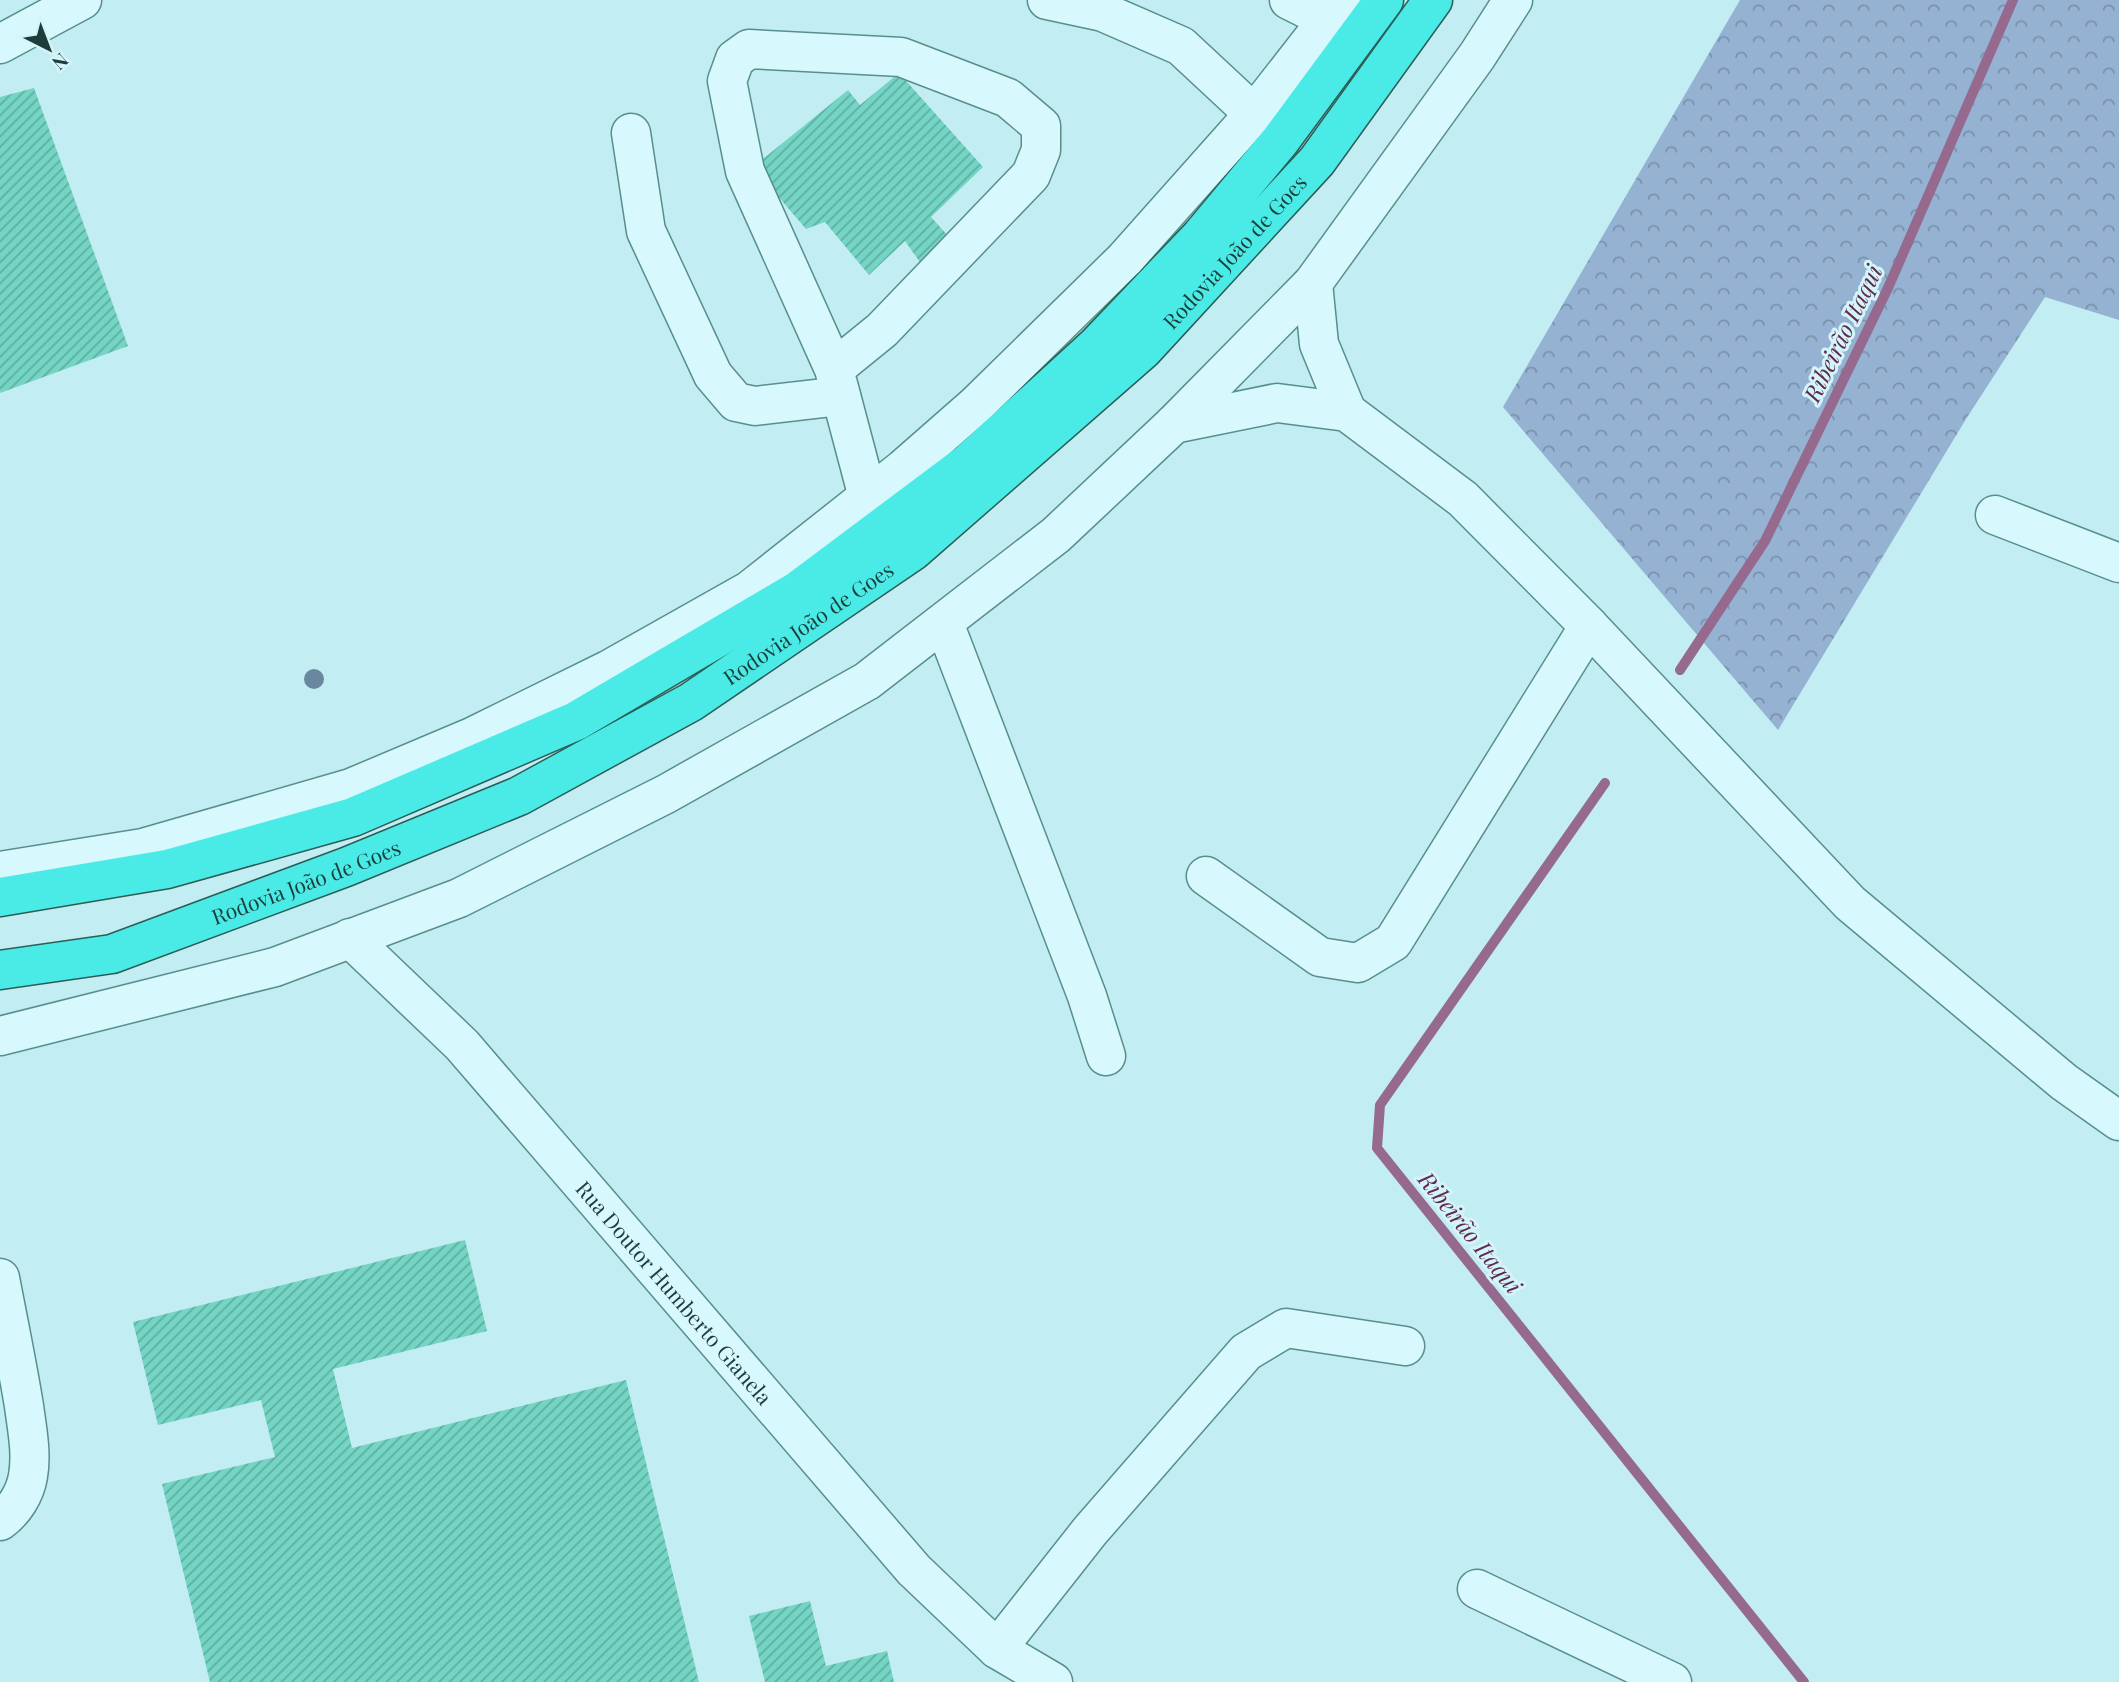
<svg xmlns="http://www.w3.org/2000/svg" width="2119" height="1682" viewBox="0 0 2119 1682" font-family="'Playfair Display',serif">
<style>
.forest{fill:url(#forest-crowns)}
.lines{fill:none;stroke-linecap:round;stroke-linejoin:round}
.stream{stroke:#956a8e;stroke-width:10}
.building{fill:url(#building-hatch)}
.minor-casing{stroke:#578f8c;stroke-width:41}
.highway-casing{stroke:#2c5d57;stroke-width:41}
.minor{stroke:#d7f8fc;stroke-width:38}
.highway{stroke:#4aebe6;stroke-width:38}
.tree{fill:#6988a0}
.labels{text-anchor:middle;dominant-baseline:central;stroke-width:6;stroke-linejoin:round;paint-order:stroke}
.street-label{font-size:21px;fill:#1d3d3a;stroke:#d3f4f9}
.water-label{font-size:23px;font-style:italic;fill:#5f2a4c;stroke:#d3f4f9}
</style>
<defs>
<pattern id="forest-crowns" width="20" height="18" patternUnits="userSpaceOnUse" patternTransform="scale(1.75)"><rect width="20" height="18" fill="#95b2d2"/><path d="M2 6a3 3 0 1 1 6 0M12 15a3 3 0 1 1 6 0" fill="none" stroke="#7992ab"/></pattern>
<pattern id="building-hatch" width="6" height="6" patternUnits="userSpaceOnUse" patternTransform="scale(1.75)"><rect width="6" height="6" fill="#74d5c4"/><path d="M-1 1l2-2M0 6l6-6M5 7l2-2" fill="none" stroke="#5faea0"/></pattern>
</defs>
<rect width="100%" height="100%" fill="#c2edf3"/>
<path class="forest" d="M1740 0H2119V320L2045 297 1966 419 1778 730 1503 407Z"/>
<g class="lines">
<g class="stream">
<path d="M1680 670 1765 541 1888 288 2013 0"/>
<path d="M1605 783 1380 1105 1377 1148 1804 1682"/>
</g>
</g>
<g class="building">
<path d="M899 73 983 167 931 217 950 238 922 265 905 241 869 275 825 222 806 229 753 167 848 90 860 105Z"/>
<path d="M34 88 128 346 0 393V97Z"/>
<path d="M465 1240 487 1331 333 1369 352 1448 626 1380 699 1682H210L162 1484 275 1457 261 1400 158 1425 133 1322Z"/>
<path d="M810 1601 826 1666 887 1651 894 1682H765L749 1616Z"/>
</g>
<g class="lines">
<g class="minor-casing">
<g id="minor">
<path d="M1047 0 1103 12 1181 46 1254 114"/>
<path d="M1289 0 1329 20"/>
<path d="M0 44 82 0"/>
<path d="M631 133 646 231 713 375 736 402 755 406 841 396"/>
<path d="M1313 283 1319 344 1347 412"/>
<path d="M834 369 882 330 1031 175 1041 150V126L1008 98 901 57 749 49 735 59 727 81 745 171 834 369 865 486"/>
<path d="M1174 424 1277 403 1347 412 1463 499 1589 626 1850 903 2064 1082 2119 1121"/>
<path d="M1995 515 2119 563"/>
<path d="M944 623 1087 996 1106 1056"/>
<path d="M0 871 143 848 351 788 472 737 608 670 750 590 903 469 976 405 1125 259 1254 114 1343 0"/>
<path d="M1206 876 1320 957 1358 963 1393 942 1589 626"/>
<path id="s1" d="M350 938 462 1045 914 1570 997 1649 1053 1682"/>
<path d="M0 1036 275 967 459 898 666 794 867 681 1056 535 1174 424 1313 283 1477 56 1513 0"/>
<path d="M0 1278C8 1320 17 1363 24 1406 27 1429 32 1453 28 1476 25 1494 14 1511 0 1521"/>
<path d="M1477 1589 1672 1682"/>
<path d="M997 1649 1090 1531 1246 1352 1286 1328 1405 1346"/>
</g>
</g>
<g class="highway-casing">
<g id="highway">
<path d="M0 897 167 869 353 817 576 721 797 591 968 463 1096 346 1201 236 1280 141 1384 0"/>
<path id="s2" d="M0 970 112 954 346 867 519 796 691 702 913 551 1143 350 1317 161 1433 0"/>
</g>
</g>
<use href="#minor" class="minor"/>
<use href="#highway" class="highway"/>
</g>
<circle class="tree" cx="314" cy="679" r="10"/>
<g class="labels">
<g class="street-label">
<text stroke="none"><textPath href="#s2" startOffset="1454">Rodovia João de Goes</textPath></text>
<text stroke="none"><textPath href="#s2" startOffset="887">Rodovia João de Goes</textPath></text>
<text stroke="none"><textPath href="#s2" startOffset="320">Rodovia João de Goes</textPath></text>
<text stroke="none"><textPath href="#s1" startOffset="481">Rua Doutor Humberto Gianela</textPath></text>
</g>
<g class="water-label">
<text transform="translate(1842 333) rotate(-64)">Ribeirão Itaqui</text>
<text transform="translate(1471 1232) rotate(51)">Ribeirão Itaqui</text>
</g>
</g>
<g transform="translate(49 49) rotate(138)" stroke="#d3f4f9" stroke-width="5" paint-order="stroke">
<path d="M0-5L12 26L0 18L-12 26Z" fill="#1d3d3a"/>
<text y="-10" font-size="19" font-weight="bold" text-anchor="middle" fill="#1d3d3a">N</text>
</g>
</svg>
